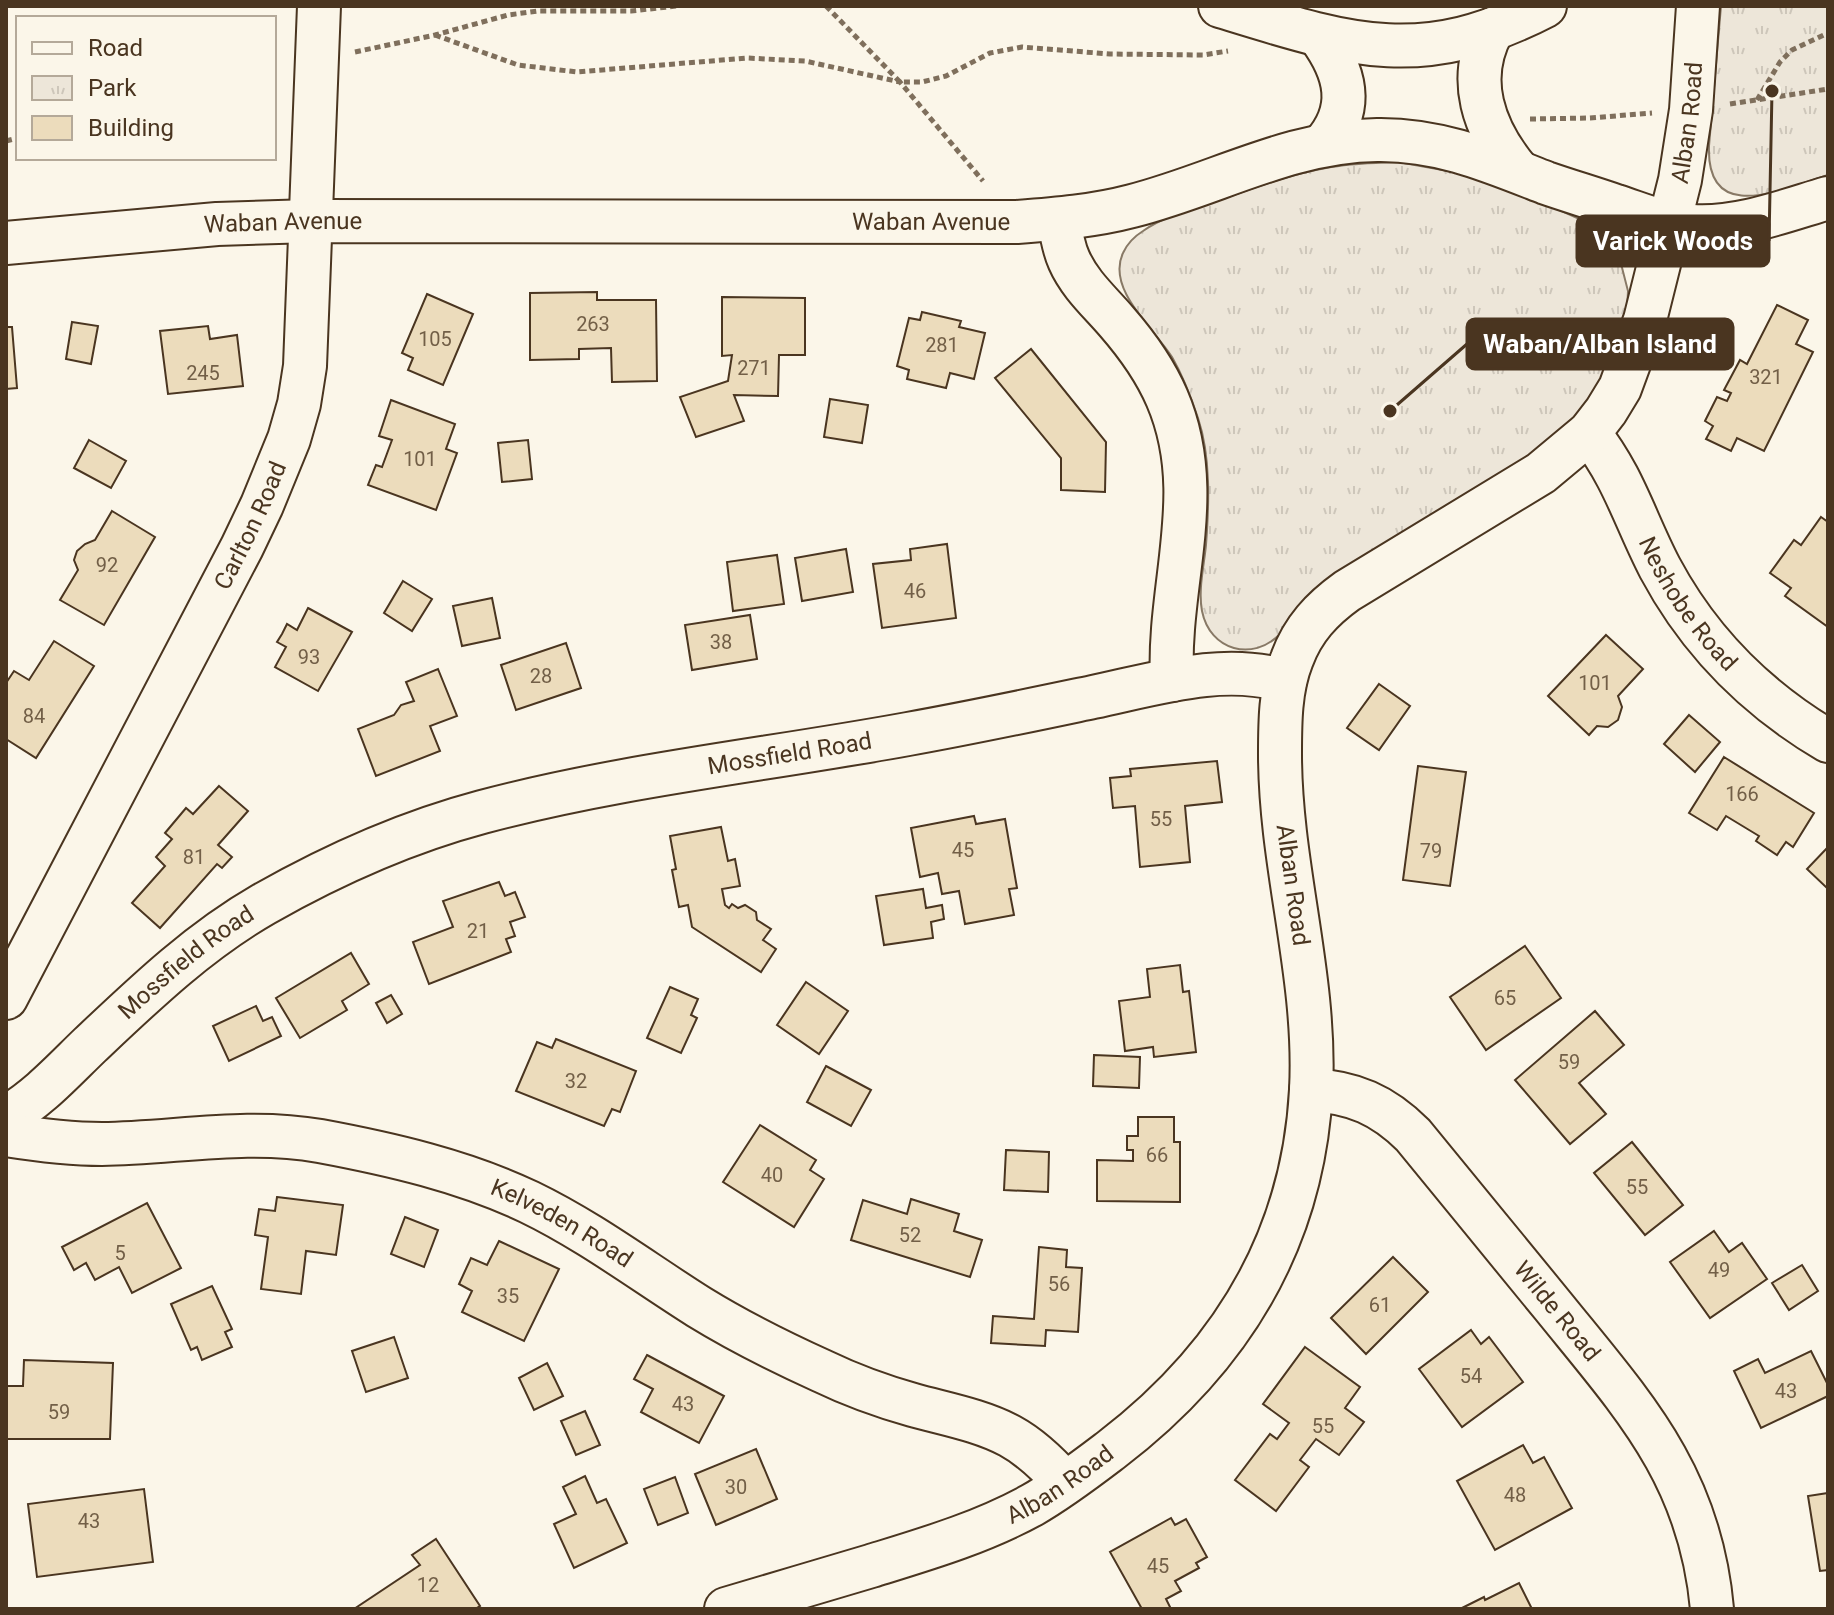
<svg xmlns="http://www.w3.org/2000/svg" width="1834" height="1615" viewBox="0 0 1834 1615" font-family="Roboto,sans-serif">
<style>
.park{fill:url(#park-tufts);stroke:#887966;stroke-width:2}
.building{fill:#ecdcbc;stroke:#4a3520;stroke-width:2}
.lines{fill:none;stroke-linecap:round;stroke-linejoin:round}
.minor-casing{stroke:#4a3520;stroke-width:46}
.path{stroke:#7f6f5c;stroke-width:5;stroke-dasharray:6 4;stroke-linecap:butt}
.minor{stroke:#fbf6e9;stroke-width:42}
.labels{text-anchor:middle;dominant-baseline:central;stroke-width:6;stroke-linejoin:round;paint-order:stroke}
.number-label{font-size:20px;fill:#725f47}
.street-label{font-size:24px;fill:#4a3520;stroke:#fbf6e9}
.leader{fill:none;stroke:#4a3520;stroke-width:3}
.callout-dot{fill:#4a3520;stroke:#fbf6e9;stroke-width:3}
.callout{fill:#4a3520;stroke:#4a3520;stroke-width:3}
.callout-label{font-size:26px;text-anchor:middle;font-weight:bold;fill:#fff}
</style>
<defs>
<pattern id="park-tufts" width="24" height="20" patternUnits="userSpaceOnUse" patternTransform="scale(2)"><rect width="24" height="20" fill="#ede6d9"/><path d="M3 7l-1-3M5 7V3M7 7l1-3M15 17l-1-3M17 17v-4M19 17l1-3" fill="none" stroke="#cdc6ba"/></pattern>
</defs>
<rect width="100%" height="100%" fill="#fbf6e9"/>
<g class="park">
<path d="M1721 6H1828V175C1782 189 1706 226 1709 146Z"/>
<path d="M1398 162 1465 174 1544 203 1595 226 1608 237 1618 252 1628 291 1627 311 1604 381 1555 441 1280 634C1253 662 1210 651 1202 611 1198 590 1204 566 1206 545 1209 505 1211 457 1198 418 1191 397 1183 376 1172 357 1154 329 1106 289 1123 253 1127 244 1135 236 1143 231 1164 216 1192 209 1216 201 1252 189 1287 175 1326 168 1350 163 1374 163 1398 162Z"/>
</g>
<g class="building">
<path d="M597 292V300H656L657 381 612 382 611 348 579 349V359L530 360V293Z"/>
<path d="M427 294 473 314 443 385 408 370 413 358 402 353Z"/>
<path d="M722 297 805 298V355H779L778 396 734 395 744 421 696 437 680 397 728 381 732 355 722 356Z"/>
<path d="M1777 305 1808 320 1796 344 1813 352 1764 451 1737 438 1731 451 1706 439 1713 426 1705 421 1717 397 1727 401 1731 393 1724 390 1740 360 1747 364Z"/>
<path d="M922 312 961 321 959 327 985 333 974 379 950 373 946 388 907 379 909 370 897 366 909 318 920 320Z"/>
<path d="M72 322 98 326 91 364 66 359Z"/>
<path d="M208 326 210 339 237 335 243 386 168 394 160 331Z"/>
<path d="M6 327H12L17 388 6 389Z"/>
<path d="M1031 349 1106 442 1105 492 1061 490V458L995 378Z"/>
<path d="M830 399 868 405 862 443 824 437Z"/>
<path d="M391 400 455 424 446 449 457 453 436 510 368 485 376 465 382 467 392 440 379 436Z"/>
<path d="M89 440 126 461 111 488 74 468Z"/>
<path d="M528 440 532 479 502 482 498 443Z"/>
<path d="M112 511 155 537 104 625 60 600 78 570 74 560 77 551 85 544 95 540Z"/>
<path d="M1821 517 1828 522V627L1785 596 1791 588 1770 573 1794 540 1801 545Z"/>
<path d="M947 544 956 618 882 628 873 564 911 560 910 549Z"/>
<path d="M846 549 853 592 802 601 795 558Z"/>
<path d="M777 555 784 604 733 611 727 562Z"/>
<path d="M403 581 432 599 412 631 384 613Z"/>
<path d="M492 598 500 638 462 646 453 606Z"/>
<path d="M308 608 352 632 318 691 275 667 286 647 277 642 282 634 287 624 297 630Z"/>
<path d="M750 615 757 659 692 670 685 625Z"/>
<path d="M1606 635 1643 669 1618 696 1622 707 1618 720 1608 727 1597 726 1589 735 1548 696Z"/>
<path d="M54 641 94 666 36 758 6 739V683L14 671 29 680Z"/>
<path d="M566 643 581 688 516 710 501 665Z"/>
<path d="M438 669 457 716 430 726 440 751 376 776 358 729 394 715 401 705 414 701 406 682Z"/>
<path d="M1379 684 1410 706 1379 750 1347 728Z"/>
<path d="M1689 715 1720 742 1695 772 1664 744Z"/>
<path d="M1724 757 1814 813 1793 847 1786 842 1777 855 1756 841 1759 836 1726 816 1717 830 1689 813Z"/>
<path d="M1217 761 1222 802 1185 806 1190 862 1140 867 1135 806 1113 808 1110 778 1131 776 1130 769Z"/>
<path d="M1418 766 1466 772 1450 886 1403 880Z"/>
<path d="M219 786 248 811 218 845 232 857 222 868 217 864 160 928 132 903 165 866 156 857 172 839 165 833 186 808 193 814Z"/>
<path d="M974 816 976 824 1005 819 1017 888 1009 889 1014 915 965 924 959 891 942 894 938 873 920 877 911 828Z"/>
<path d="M721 827 728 861 735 859 740 886 722 889 725 905 729 908 732 904 738 908 745 905 756 912 757 920 771 929 763 940 776 949 761 972 692 927 688 905 679 907 672 870 676 869 670 836Z"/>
<path d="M1828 847V889L1807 869Z"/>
<path d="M499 882 505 896 515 892 525 917 510 922 515 936 506 939 511 952 429 984 413 942 453 927 443 901Z"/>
<path d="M923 889 926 908 942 905 944 919 931 922 933 938 884 945 876 896Z"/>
<path d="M1525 946 1561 998 1486 1050 1450 997Z"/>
<path d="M351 953 369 984 342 1001 347 1010 300 1038 276 998Z"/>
<path d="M1180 965 1183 992 1189 991 1196 1052 1154 1057 1153 1047 1125 1051 1119 1001 1150 997 1147 969Z"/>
<path d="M806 982 848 1011 819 1054 777 1025Z"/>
<path d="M670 987 698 999 691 1015 697 1018 681 1053 647 1038Z"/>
<path d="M391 995 402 1014 387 1023 376 1003Z"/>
<path d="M256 1006 263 1021 272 1017 281 1036 229 1061 213 1026Z"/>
<path d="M1595 1011 1624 1045 1579 1083 1606 1114 1570 1144 1515 1080Z"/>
<path d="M556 1039 636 1071 620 1112 612 1109 604 1126 516 1091 537 1042 552 1048Z"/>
<path d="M1094 1055 1140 1057 1139 1088 1093 1086Z"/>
<path d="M826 1066 871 1090 851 1126 807 1102Z"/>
<path d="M1138 1117H1174V1142H1180V1202L1097 1201V1160L1133 1161V1150H1127V1136H1138Z"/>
<path d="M760 1125 816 1160 810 1170 824 1179 794 1227 723 1182Z"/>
<path d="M1632 1142 1683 1205 1645 1235 1594 1173Z"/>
<path d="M1006 1150 1049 1152 1048 1192 1004 1190Z"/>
<path d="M277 1197 343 1205 336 1255 306 1251 301 1294 261 1289 268 1237 255 1235 259 1209 275 1211Z"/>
<path d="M911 1199 959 1214 954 1231 982 1240 970 1277 851 1240 863 1200 907 1214Z"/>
<path d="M147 1203 181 1268 132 1293 119 1267 95 1280 86 1263 74 1270 62 1247Z"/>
<path d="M405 1217 438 1230 424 1267 391 1254Z"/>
<path d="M1714 1231 1729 1252 1742 1243 1767 1279 1710 1318 1670 1262Z"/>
<path d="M499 1241 559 1269 524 1341 462 1312 472 1291 459 1284 471 1258 487 1265Z"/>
<path d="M1039 1247 1067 1250 1066 1267 1082 1268 1078 1332 1046 1330 1045 1346 991 1343 993 1316 1034 1319Z"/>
<path d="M1393 1257 1428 1292 1366 1354 1331 1318Z"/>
<path d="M1802 1265 1818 1291 1789 1310 1772 1283Z"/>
<path d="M212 1286 232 1329 225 1332 232 1347 202 1360 197 1347 191 1350 171 1304Z"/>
<path d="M1471 1330 1481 1344 1489 1337 1523 1382 1462 1427 1419 1369Z"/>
<path d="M394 1337 408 1378 366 1392 352 1351Z"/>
<path d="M1305 1347 1360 1387 1345 1408 1364 1422 1339 1455 1316 1439 1300 1460 1309 1467 1276 1511 1235 1480 1270 1434 1277 1439 1289 1423 1263 1404Z"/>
<path d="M1811 1351 1828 1385V1396L1761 1428 1734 1371 1758 1359 1765 1373Z"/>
<path d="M647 1355 724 1396 699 1443 641 1412 653 1389 634 1379Z"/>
<path d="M24 1360 113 1363 110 1439H6V1386H23Z"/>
<path d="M547 1363 563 1396 534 1410 519 1378Z"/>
<path d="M585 1411 600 1445 576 1455 561 1421Z"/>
<path d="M1523 1445 1533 1463 1544 1457 1572 1508 1495 1550 1457 1481Z"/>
<path d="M756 1449 777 1499 716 1525 695 1474Z"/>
<path d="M585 1476 597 1503 606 1499 627 1543 574 1568 554 1524 576 1514 563 1487Z"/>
<path d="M675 1477 688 1513 658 1525 644 1489Z"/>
<path d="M144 1489 153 1562 37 1577 28 1504Z"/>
<path d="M1828 1493V1570L1820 1571 1808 1496Z"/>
<path d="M1171 1518 1175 1525 1186 1519 1207 1557 1196 1563 1199 1568 1175 1581 1181 1591 1166 1599 1171 1609H1142L1110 1552Z"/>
<path d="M436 1539 480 1606 475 1609H354L420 1565 412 1555Z"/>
<path d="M1519 1583 1532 1609H1460L1484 1597 1485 1600Z"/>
</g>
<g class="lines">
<g class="minor-casing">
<g id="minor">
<path d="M1220 6C1347 45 1420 71 1545 6"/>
<path d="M1493 29C1465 79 1484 130 1518 171"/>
<path d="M1320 37C1346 73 1355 109 1323 145"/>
<path d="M1059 219C1061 232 1063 247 1069 260 1080 285 1100 302 1117 322 1137 345 1155 370 1167 398 1208 493 1167 584 1172 680"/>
<path id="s1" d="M6 243 217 224 311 221 1017 222C1056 219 1094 216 1132 206 1215 185 1289 141 1377 140 1439 139 1490 161 1546 183 1569 191 1593 198 1616 206 1641 214 1665 225 1692 226 1738 229 1784 211 1828 198"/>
<path id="s2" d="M1589 433C1624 477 1635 520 1660 568 1699 641 1757 699 1828 741"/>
<path id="s3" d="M6 998 242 547 262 505 289 439 299 404 305 366 319 6"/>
<path id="s4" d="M1311 1090C1353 1092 1383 1105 1413 1135 1460 1192 1506 1249 1553 1306 1633 1405 1700 1475 1712 1609"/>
<path id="s5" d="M6 1117C38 1099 64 1070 90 1045 145 993 198 942 264 904 331 866 407 832 482 812 621 775 766 760 908 734 970 723 1031 710 1093 697 1155 684 1223 662 1285 681"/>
<path id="s6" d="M6 1135C38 1140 70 1144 102 1144 175 1143 247 1128 320 1141 390 1154 464 1171 529 1202 589 1231 642 1271 699 1307 738 1331 780 1352 822 1371 851 1385 881 1396 913 1405 945 1414 980 1420 1010 1436 1032 1448 1049 1465 1065 1483"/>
<path id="s7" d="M726 1609C774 1595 823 1580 871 1566 926 1549 981 1533 1032 1505 1060 1489 1086 1469 1111 1450 1230 1359 1303 1241 1311 1090 1317 977 1280 867 1280 754 1280 723 1280 689 1292 659 1303 629 1322 609 1347 591L1541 473 1589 433 1606 411 1620 388 1645 320 1680 180 1691 110 1698 6"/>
</g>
</g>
<g class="path">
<path d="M826 6 900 82H922L946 76 990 53 1022 47 1110 54 1203 55 1228 51"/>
<path d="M435 35 518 65 577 72 747 58 805 61 900 82 983 181"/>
<path d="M355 52 435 35 508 15 538 11H631L677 6"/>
<path d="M1757 100 1780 62 1792 50 1828 33"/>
<path d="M1730 104 1828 89"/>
<path d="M1530 119 1590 118 1652 113"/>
<path d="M6 141 18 138"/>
</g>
<use href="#minor" class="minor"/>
</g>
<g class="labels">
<g class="number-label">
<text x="593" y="324">263</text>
<text x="435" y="339">105</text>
<text x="942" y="345">281</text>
<text x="754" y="368">271</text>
<text x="203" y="373">245</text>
<text x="1766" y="377">321</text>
<text x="420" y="459">101</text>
<text x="107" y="565">92</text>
<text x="915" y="591">46</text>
<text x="721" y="642">38</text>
<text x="309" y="657">93</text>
<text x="541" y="676">28</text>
<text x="1595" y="683">101</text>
<text x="34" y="716">84</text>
<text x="1742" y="794">166</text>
<text x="1161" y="819">55</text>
<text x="963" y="850">45</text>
<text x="1431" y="851">79</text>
<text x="194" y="857">81</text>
<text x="478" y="931">21</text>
<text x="1505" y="998">65</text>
<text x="1569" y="1062">59</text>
<text x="576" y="1081">32</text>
<text x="1157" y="1155">66</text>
<text x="772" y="1175">40</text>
<text x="1637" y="1187">55</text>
<text x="910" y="1235">52</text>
<text x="120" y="1253">5</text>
<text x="1719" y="1270">49</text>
<text x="1059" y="1284">56</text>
<text x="508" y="1296">35</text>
<text x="1380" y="1305">61</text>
<text x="1471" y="1376">54</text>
<text x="1786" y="1391">43</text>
<text x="683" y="1404">43</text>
<text x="59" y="1412">59</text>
<text x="1323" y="1426">55</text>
<text x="736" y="1487">30</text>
<text x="1515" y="1495">48</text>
<text x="89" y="1521">43</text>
<text x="1158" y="1566">45</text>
<text x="428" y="1585">12</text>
</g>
<g class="street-label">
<text stroke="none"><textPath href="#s7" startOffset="1988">Alban Road</textPath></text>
<text stroke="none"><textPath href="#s1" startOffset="926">Waban Avenue</textPath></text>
<text stroke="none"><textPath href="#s1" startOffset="278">Waban Avenue</textPath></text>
<text stroke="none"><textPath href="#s3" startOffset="532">Carlton Road</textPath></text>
<text stroke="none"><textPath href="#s2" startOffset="198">Neshobe Road</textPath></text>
<text stroke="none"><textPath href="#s5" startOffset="886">Mossfield Road</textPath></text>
<text transform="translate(1293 885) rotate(82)">Alban Road</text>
<text stroke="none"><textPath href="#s5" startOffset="238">Mossfield Road</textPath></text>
<text stroke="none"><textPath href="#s6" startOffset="572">Kelveden Road</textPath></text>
<text stroke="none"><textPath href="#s4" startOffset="342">Wilde Road</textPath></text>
<text stroke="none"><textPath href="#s7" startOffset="358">Alban Road</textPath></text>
</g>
</g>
<path class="leader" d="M1772 91L1769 241M1390 411L1467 344"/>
<g class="callout-dot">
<circle cx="1772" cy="91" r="8"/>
<circle cx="1390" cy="411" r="8"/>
</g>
<g class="callout">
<rect x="1577" y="216" width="192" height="50" rx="8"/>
<rect x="1467" y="319" width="266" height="50" rx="8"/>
</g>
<g class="callout-label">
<text x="1673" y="250">Varick Woods</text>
<text x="1600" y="353">Waban/Alban Island</text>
</g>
<rect width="1834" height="1615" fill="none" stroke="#4a3520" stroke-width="16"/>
<rect x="16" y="16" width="260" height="144" fill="#fbf6e9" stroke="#b4a999" stroke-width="2"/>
<rect x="32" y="42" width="40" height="12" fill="#fbf6e9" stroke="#b4a999" stroke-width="2"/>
<text x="88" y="56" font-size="24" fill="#4a3520">Road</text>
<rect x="32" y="76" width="40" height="24" fill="url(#park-tufts)" stroke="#b4a999" stroke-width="2"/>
<text x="88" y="96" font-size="24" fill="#4a3520">Park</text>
<rect x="32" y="116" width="40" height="24" fill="#ecdcbc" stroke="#b4a999" stroke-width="2"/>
<text x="88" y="136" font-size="24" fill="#4a3520">Building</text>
</svg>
